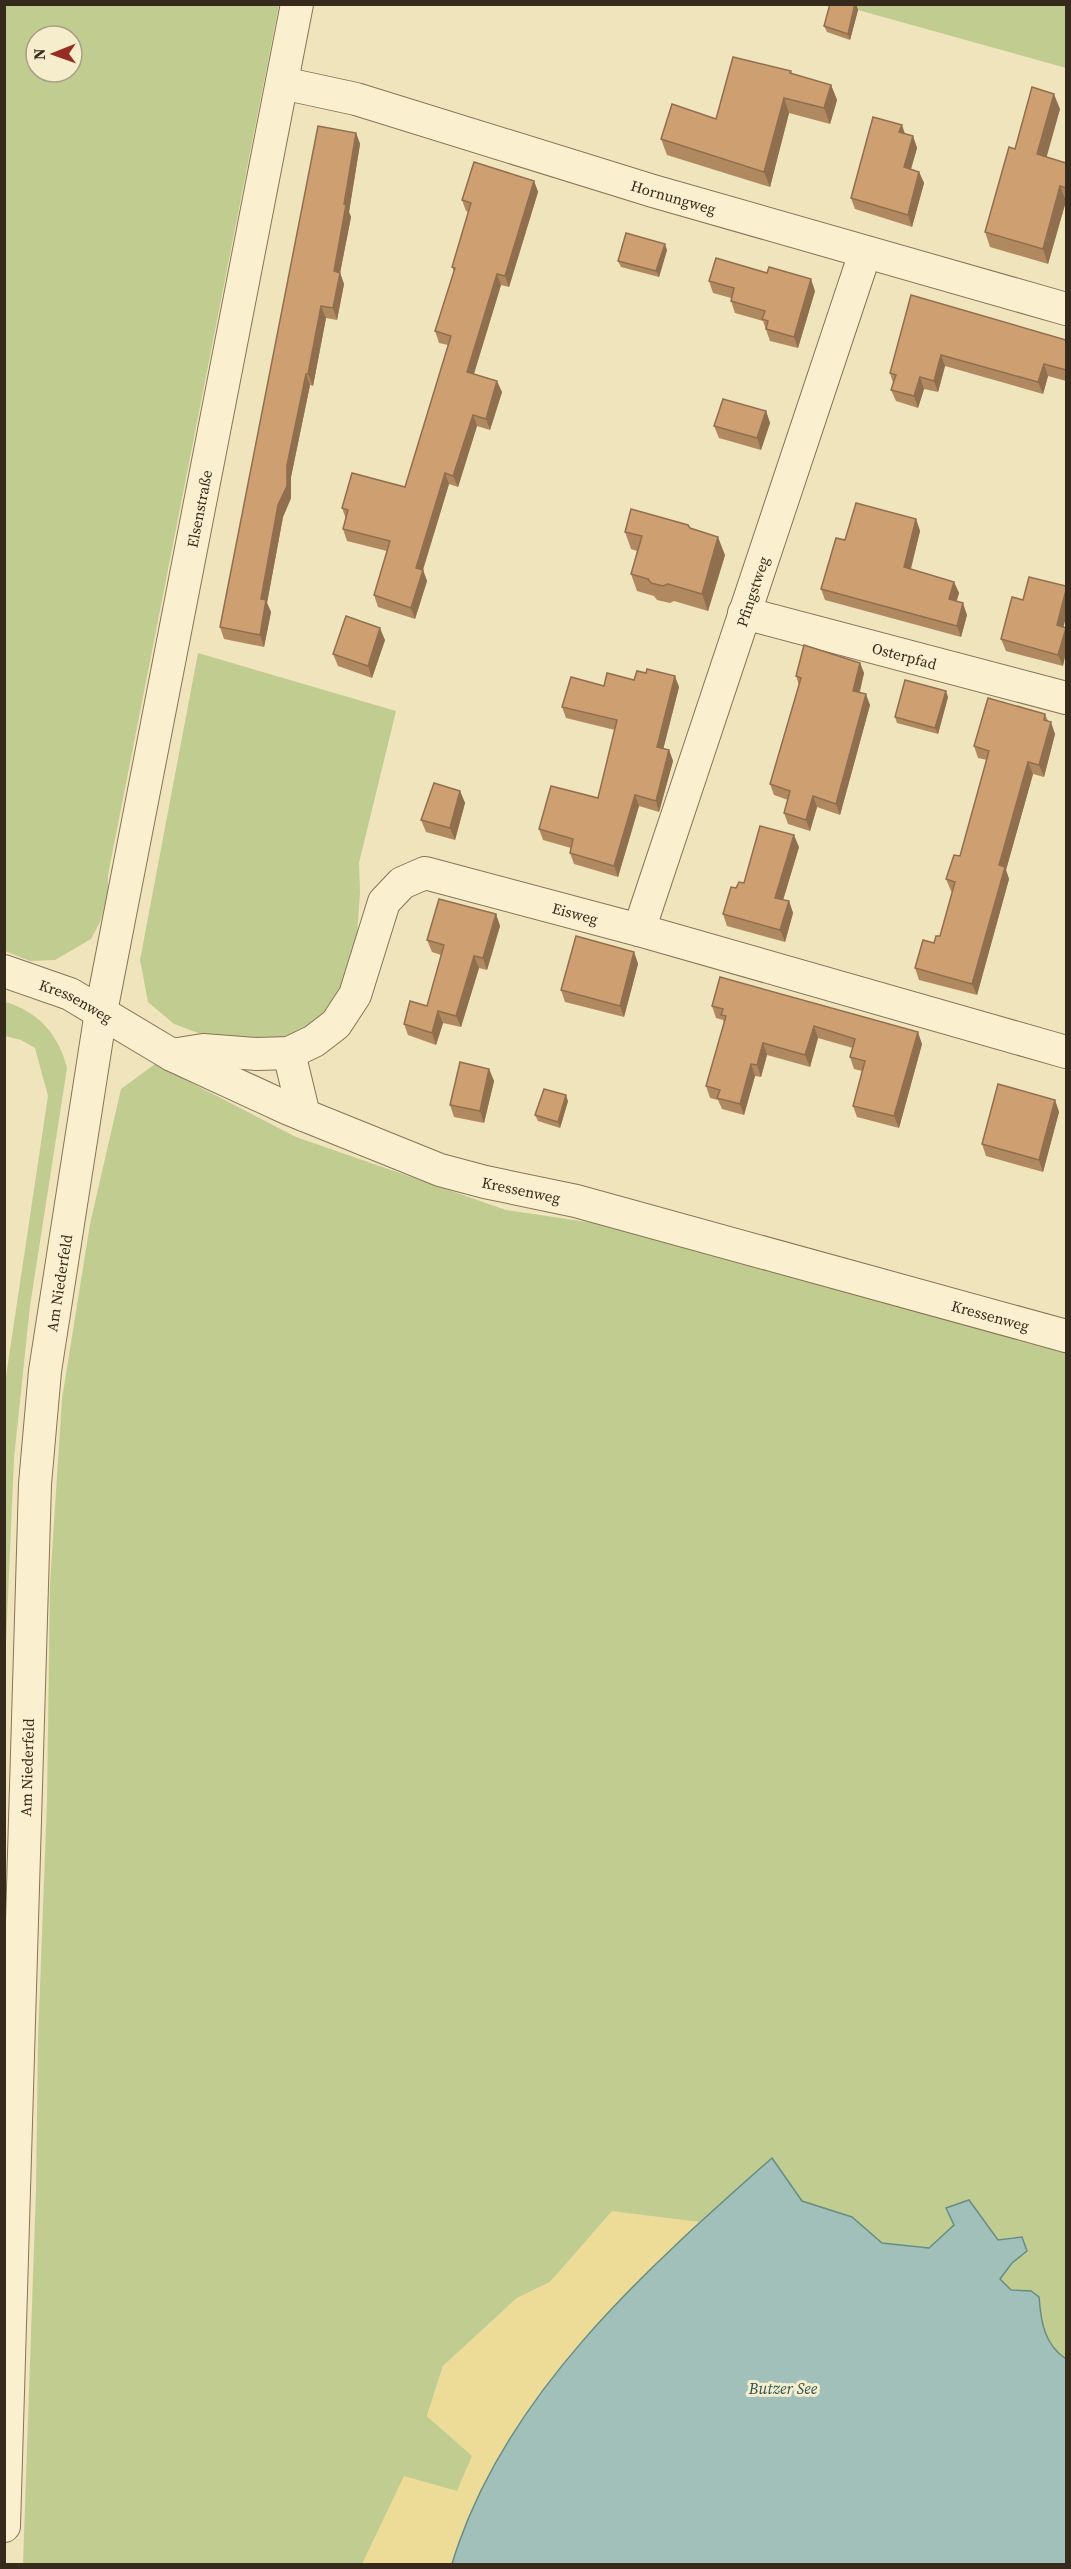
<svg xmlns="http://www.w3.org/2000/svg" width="1071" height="2569" viewBox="0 0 1071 2569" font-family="'Source Serif 4',serif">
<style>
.green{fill:#c1cc91;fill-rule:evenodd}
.sand{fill:#ecdc98}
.water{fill:#a0c0b9;stroke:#688d87;stroke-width:1.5}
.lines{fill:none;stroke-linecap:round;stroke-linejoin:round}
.minor-casing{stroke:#877356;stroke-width:34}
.minor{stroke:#faf0d0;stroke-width:32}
.wall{fill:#b18961}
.shaded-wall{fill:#906f4f}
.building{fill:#ce9f71;stroke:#906f4f;stroke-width:1.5}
.labels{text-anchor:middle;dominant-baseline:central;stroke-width:6;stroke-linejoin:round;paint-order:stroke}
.street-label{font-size:15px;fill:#352a1b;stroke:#f6edcc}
.water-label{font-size:16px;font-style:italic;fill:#295556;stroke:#f6edcc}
</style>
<rect width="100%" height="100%" fill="#efe4bc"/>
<g class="green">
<path d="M4 5H279L108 875V892L101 920 91 939 55 960 30 961 5 951ZM36 36H72V72H36Z"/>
<path d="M838 5H1066V68L858 10Z"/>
<path d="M198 653 396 711 359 863 360 893 357 935 343 990 323 1019 294 1036 263 1042 214 1039 174 1024 148 1002 140 960Z"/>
<path d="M5 1002C38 1011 59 1035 67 1068L30 1306 14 1458 5 1666V1383L48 1096 35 1048 21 1040 5 1036Z"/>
<path d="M155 1064 296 1137 506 1210 621 1227 1066 1349V2359C1045 2344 1040 2322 1039 2297L1031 2291 1011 2290 1000 2279 1012 2263 1027 2251 1013 2237 998 2240 969 2200 955 2225 929 2248 882 2243 852 2217 802 2201 772 2159 699 2222 612 2212 550 2282 517 2298 443 2366 427 2416 473 2456 457 2491 363 2564H23L36 2190 38 2041 47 1801 50 1584 62 1399 90 1224 121 1089Z"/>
</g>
<path class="sand" d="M612 2211 699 2222C670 2254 637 2282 608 2313 540 2384 480 2471 452 2564H362L404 2476 457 2491 472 2456 427 2416 443 2366 517 2298 550 2282Z"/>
<path class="water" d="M772 2158 802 2201 852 2217 882 2243 929 2248 954 2225 946 2208 969 2200 998 2240 1022 2237 1027 2251 1012 2263 1000 2279 1011 2290 1031 2291 1039 2297C1041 2322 1044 2344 1066 2359V2564H452C502 2397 645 2270 772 2158Z"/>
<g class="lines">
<g class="minor-casing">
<g id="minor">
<path id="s1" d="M282 83 356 99 653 191 1066 309"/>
<path id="s2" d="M744 613 1066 698"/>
<path id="s3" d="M639 930 865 253"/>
<path id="s4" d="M4 971 70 994 172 1055 289 1109 440 1170 485 1182 576 1201 1066 1336"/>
<path d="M289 1053 304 1115"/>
<path id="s5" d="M172 1055 203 1050 257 1054 289 1053 314 1041 336 1024 355 995 384 902 402 883 425 873 639 930 1066 1052"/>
<path id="s6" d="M4 2526 35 1484 45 1371 101 1012 297 4"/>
</g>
</g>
<use href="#minor" class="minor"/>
</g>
<g class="wall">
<path d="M856 4 858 10 850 40 827 32 824 26Z"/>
<path d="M791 71 792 74 831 85 837 100 830 124 789 113 770 187 667 155 661 139 716 119Z"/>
<path d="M1060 109 1046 157 1066 163V201L1048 264 990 247 985 232 1015 149Z"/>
<path d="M356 133 360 144 349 212 351 217 340 273 344 284 337 320 326 318 313 386 310 385 291 477V498L283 517 267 603 271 612 264 647 224 639 220 627Z"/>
<path d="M905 134 913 136 917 148 911 169 919 172 924 183 912 227 855 209 851 198Z"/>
<path d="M534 181 538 192 509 287 501 285 474 374 502 392 490 430 477 426 458 487 449 484 423 570 427 581 415 619 378 607 374 595 387 551 347 541 343 529 346 519 342 508 405 487 448 345 439 343 435 331 454 272 452 267 469 212 466 211 462 200Z"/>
<path d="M667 250 659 277 621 267 618 261Z"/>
<path d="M709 281 815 291 798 348 770 341 763 321 735 313 731 301V298L713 293Z"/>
<path d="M911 295 1066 340V381L1048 376 1043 394 945 366 938 392 924 389 918 408 896 401 891 390 893 383 890 373Z"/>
<path d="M766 411 770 423 761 450 719 438 714 426Z"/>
<path d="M916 519 920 531 911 569 954 582 959 593 956 601 967 615 961 637 825 600 821 589 845 540Z"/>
<path d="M690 528 725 555 708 611 674 601 670 603 657 600 654 596 637 591 631 574 637 551 631 549 625 532Z"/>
<path d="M1064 627 1063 666 1006 651 1001 639Z"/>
<path d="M385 640 372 678 338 666 333 654Z"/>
<path d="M860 663 864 673 860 692 870 705 840 815 817 807 810 831 788 824 784 813 788 800 774 795 770 784 799 685 796 676Z"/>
<path d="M634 680 679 687 663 749 669 750 673 761 659 812 639 806 618 877 574 864 570 853 571 848 543 840 539 829 598 798 615 730 566 718 562 707 604 686Z"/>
<path d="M948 697 938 734 897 723 895 717Z"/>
<path d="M1045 714 1048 721 1055 734 1044 777 1033 774 1006 870 1009 879 977 995 919 980 915 968 934 943 940 936 952 892 951 891 946 879 960 856 987 760 978 758 974 746Z"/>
<path d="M460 791 465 803 455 840 426 832 421 820Z"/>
<path d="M799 847 783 900 789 901 793 913 785 942 727 926 723 914 736 888 744 883Z"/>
<path d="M496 914 500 926 487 970 479 968 461 1027 443 1023 436 1045 408 1035 404 1024 427 1006 441 955 432 952 427 940Z"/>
<path d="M634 952 638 964 624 1017 565 1002 561 990Z"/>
<path d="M712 1006 922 1044 899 1128 857 1117 853 1106 862 1071 854 1069 850 1057 853 1048 818 1038 810 1067 767 1055 761 1077 755 1076 744 1115 722 1109 718 1100 710 1098 706 1086 724 1023 723 1020 716 1018Z"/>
<path d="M489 1069 494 1081 484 1123 454 1117 450 1105Z"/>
<path d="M1055 1100 1059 1112 1043 1172 986 1156 982 1144Z"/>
<path d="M568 1101 560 1128 538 1121 535 1115Z"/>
</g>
<g class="shaded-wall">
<path d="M856 4 858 10 850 40 848 34Z"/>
<path d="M831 85 837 100 830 124 824 108Z"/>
<path d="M1054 94 1060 109 1043 170 1037 154Z"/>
<path d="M784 98 789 113 770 187 764 172Z"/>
<path d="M902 125 906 137 899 132Z"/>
<path d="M356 133 360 144 349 212 351 217 340 273 344 284 337 320 333 308 334 271 344 204Z"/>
<path d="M913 136 917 148 908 179 904 167Z"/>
<path d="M919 172 924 183 912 227 908 215Z"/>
<path d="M534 181 538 192 509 287 505 276Z"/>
<path d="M1060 186 1066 201 1048 264 1043 249Z"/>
<path d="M665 244 667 250 659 277 656 271Z"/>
<path d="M497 274 501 285 471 383 467 372Z"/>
<path d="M811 279 815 291 798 348 794 337Z"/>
<path d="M321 306 326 318 313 386 308 374Z"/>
<path d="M941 355 945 366 938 392 934 381Z"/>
<path d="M1044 364 1048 376 1043 394 1038 382Z"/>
<path d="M306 374 310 385 291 477V498L283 517 267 603 271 612 264 647 260 635 261 599 278 505Z"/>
<path d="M920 377 924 389 918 408 914 396Z"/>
<path d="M497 381 502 392 490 430 486 419Z"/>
<path d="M766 411 770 423 761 450 757 438Z"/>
<path d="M473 415 477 426 458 487 453 476Z"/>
<path d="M445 473 449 484 420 579 416 568Z"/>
<path d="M916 519 920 531 908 579 904 567Z"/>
<path d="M718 537 725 555 708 611 702 594Z"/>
<path d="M423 570 427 581 415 619 411 608Z"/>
<path d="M954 582 959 593 954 611 949 599Z"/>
<path d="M1066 590V617L1061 637 1057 625Z"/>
<path d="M963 603 967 615 961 637 957 626Z"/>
<path d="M380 628 385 640 372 678 368 666Z"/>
<path d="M1066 628V653L1063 666 1058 655Z"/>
<path d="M860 663 864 673 857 701 853 691Z"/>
<path d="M675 676 679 687 661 758 657 747Z"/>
<path d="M946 691 948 697 938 734 935 728Z"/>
<path d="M866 694 870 705 840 815 836 804Z"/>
<path d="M1051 722 1055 734 1044 777 1039 765Z"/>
<path d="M669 750 673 761 659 812 656 801Z"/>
<path d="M1028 762 1033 774 1006 870 1009 879 977 995 972 984 999 865Z"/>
<path d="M460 791 465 803 455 840 450 828Z"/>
<path d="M635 795 639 806 618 877 614 866Z"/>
<path d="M813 796 817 807 810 831 806 820Z"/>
<path d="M794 835 799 847 780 910 775 898Z"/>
<path d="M789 901 793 913 785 942 780 930Z"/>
<path d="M496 914 500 926 487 970 483 958Z"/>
<path d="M634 952 638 964 624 1017 620 1006Z"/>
<path d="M474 956 479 968 461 1027 456 1016Z"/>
<path d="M438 1011 443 1023 436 1045 432 1033Z"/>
<path d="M814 1026 818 1038 810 1067 805 1055Z"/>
<path d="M918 1032 922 1044 899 1128 894 1116Z"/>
<path d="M763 1043 767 1055 761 1077 757 1065Z"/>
<path d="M751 1064 755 1076 744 1115 740 1104Z"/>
<path d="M489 1069 494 1081 484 1123 480 1111Z"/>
<path d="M566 1095 568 1101 560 1128 558 1122Z"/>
<path d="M1055 1100 1059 1112 1043 1172 1039 1160Z"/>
</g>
<g class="building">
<path d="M830 4H855L848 34 824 26Z"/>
<path d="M733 57 791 71 790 73 831 85 824 108 784 98 764 172 661 139 672 104 716 119Z"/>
<path d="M1032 87 1054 94 1037 154 1066 163V188L1060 186 1043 249 985 232 1009 147 1015 149Z"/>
<path d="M873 117 902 125 899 132 913 136 904 167 919 172 908 215 851 198Z"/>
<path d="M318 126 356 133 344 204 346 205 334 271 340 273 333 308 321 306 308 374H306L287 465V486L278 505 261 599 266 600 260 635 220 627Z"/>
<path d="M474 162 534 181 505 276 497 274 467 372 497 381 486 419 473 415 453 476 445 473 416 568 423 570 411 608 374 595 390 541 343 529 348 510 342 508 352 473 405 487 451 336 435 331 455 268 452 267 471 203 462 200Z"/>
<path d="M626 233 665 244 656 271 618 261Z"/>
<path d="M716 258 767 273 769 267 811 279 794 337 766 329 768 321 762 319 765 311 731 301 734 288 709 281Z"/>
<path d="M911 295 1066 340V370L1044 364 1038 382 941 355 934 381 920 377 914 396 891 390 896 375 890 373Z"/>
<path d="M723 399 766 411 757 438 714 426Z"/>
<path d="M856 503 916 519 904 567 954 582 949 599 963 603 957 626 821 589 836 538 845 540Z"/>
<path d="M631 509 688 525 690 528 718 537 702 594 668 584 663 586 651 583 648 579 631 574 642 536 625 532Z"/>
<path d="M1029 577 1066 586V590L1057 625 1066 628 1058 655 1001 639 1012 597 1023 600Z"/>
<path d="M346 616 380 628 368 666 333 654Z"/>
<path d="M804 645 860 663 853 691 866 694 836 804 813 796 806 820 784 813 790 791 770 784 801 678 796 676Z"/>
<path d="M647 669 675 676 657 747 669 750 656 801 635 795 614 866 570 853 573 839 539 829 551 786 598 798 617 720 562 707 571 677 604 686 607 673 634 680 637 671 646 673Z"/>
<path d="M905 680 946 691 935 728 895 717Z"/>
<path d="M988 698 1045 714 1044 720 1051 722 1039 765 1028 762 999 865 1005 867 972 984 915 968 923 940 934 943 936 936H940L955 882 946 879 954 855 960 856 989 751 974 746Z"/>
<path d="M434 783 460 791 450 828 421 820Z"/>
<path d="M760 826 794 835 775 898 789 901 780 930 723 914 731 887 736 888 739 882 744 883Z"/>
<path d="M439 899 496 914 483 958 474 956 456 1016 438 1011 432 1033 404 1024 410 1001 427 1006 444 945 427 940Z"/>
<path d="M576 936 634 952 620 1006 561 990Z"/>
<path d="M720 977 918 1032 894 1116 853 1106 865 1061 850 1057 855 1039 814 1026 805 1055 763 1043 757 1065 751 1064 740 1104 717 1098 720 1090 706 1086 726 1016 721 1015 723 1009 712 1006Z"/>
<path d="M460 1062 489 1069 480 1111 450 1105Z"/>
<path d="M998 1084 1055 1100 1039 1160 982 1144Z"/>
<path d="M544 1089 566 1095 558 1122 535 1115Z"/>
</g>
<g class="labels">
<g class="street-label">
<text stroke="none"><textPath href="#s1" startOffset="408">Hornungweg</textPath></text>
<text stroke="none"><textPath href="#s6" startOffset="2032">Elsenstraße</textPath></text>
<text stroke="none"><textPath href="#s3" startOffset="357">Pfingstweg</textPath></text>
<text stroke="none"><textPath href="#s2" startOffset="166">Osterpfad</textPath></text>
<text stroke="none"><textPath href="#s5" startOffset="512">Eisweg</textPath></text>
<text stroke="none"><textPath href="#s4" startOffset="78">Kressenweg</textPath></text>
<text stroke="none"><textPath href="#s4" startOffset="564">Kressenweg</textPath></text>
<text stroke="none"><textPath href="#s6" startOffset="1245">Am Niederfeld</textPath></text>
<text stroke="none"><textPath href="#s4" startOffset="1050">Kressenweg</textPath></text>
<text stroke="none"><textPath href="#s6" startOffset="759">Am Niederfeld</textPath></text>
</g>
<g class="water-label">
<text x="783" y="2388">Butzer See</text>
</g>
</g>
<rect width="1071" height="2569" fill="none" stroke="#352a1b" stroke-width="12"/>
<g transform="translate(54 54) rotate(269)"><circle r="28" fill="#f6edcc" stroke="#a99f85" stroke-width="1.5"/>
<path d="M0-4.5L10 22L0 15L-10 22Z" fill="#972c24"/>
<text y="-9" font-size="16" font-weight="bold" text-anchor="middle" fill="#352a1b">N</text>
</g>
</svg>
